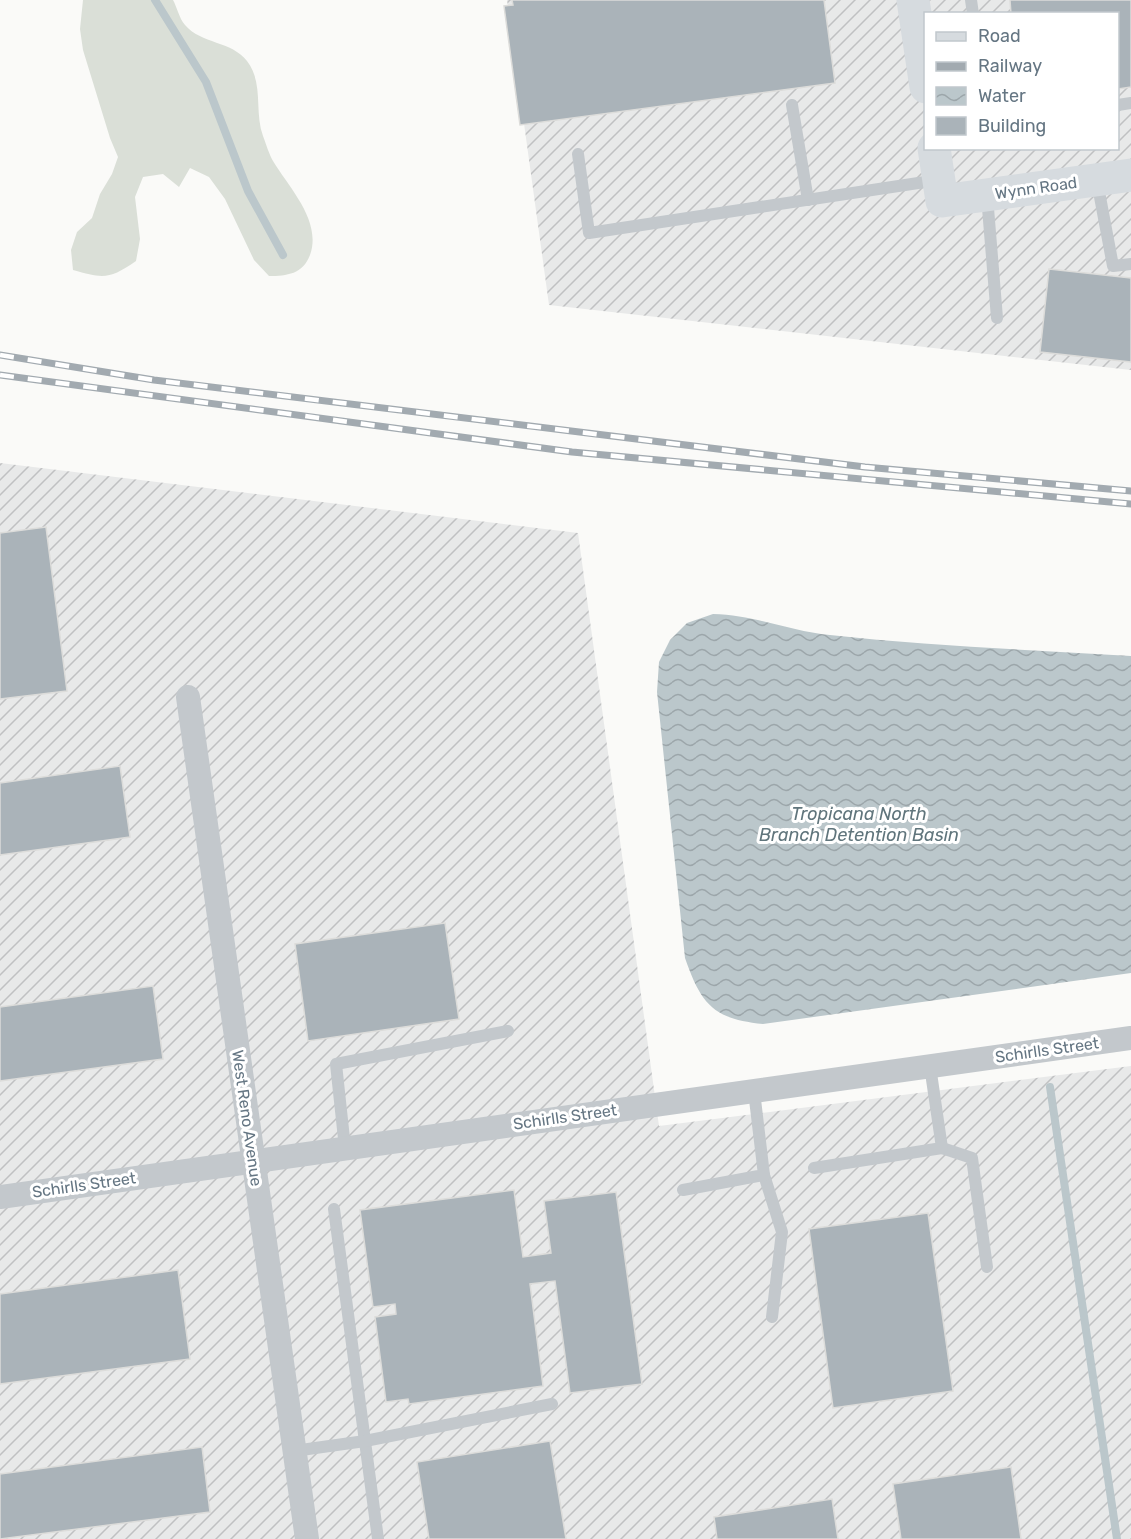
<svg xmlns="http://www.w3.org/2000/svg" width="1131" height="1539" viewBox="0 0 1131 1539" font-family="Rubik,sans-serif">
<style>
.industrial{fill:url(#industrial-furrows);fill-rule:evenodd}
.grass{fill:#dadfd7}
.water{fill:url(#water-waves)}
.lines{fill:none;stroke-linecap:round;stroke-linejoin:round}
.stream{stroke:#bbc7cb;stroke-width:8}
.building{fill:#aab3b9;stroke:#dcdcda;stroke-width:1.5}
.lane{stroke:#c3c8cc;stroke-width:12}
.street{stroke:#c3c8cc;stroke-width:24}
.secondary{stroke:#d6dbdf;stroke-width:33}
.rail-casing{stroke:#a2aab0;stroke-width:7}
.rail{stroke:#fff;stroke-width:4.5;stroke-dasharray:14;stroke-linecap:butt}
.labels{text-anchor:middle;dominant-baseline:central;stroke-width:6;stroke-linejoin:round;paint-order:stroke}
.street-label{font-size:16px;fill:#657683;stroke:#fff}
.water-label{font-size:18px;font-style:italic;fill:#60757c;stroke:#fff}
</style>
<defs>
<pattern id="industrial-furrows" width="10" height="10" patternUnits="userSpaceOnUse" patternTransform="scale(1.5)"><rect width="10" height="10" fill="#e8e9e9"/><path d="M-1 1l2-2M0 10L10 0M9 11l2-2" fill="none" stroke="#c0c1c2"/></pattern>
<pattern id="water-waves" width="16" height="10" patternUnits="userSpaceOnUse" patternTransform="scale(1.5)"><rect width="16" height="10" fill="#bbc7cb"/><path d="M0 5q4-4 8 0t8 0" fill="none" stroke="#9ca6aa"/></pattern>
</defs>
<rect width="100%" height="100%" fill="#fafaf8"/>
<g class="industrial">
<path d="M507 0H1131V370L549 305ZM926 14H1118V148H926Z"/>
<path d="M0 463 578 533 659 1126 1131 1066V1539H0Z"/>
</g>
<path class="grass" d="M83 0H173C177 7 179 18 185 25 201 44 232 41 247 61 264 83 254 111 263 136 266 144 269 154 273 161 290 189 322 221 310 255 303 274 287 276 269 276L254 260 225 199 209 177 190 168 179 187 163 174 143 177 135 197 140 239 136 261C110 279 104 279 73 270L71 250 77 232 92 218 100 194 112 174 118 157 110 138 83 50 80 29Z"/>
<path class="water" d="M713 614C755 615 789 631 830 635 930 646 1031 650 1131 656V973L763 1024C713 1019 701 1004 685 958L657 692 659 662 670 640 687 623Z"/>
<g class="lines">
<g class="stream">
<path d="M155 0 206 82 248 191 283 255"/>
<path d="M1050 1087 1117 1539"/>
</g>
</g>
<g class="building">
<path d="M512 0H824L835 83 520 125 504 6 513 5Z"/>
<path d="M1010 0H1131V87L1118 89V14H1011Z"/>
<path d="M1049 269 1131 278V362L1040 352Z"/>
<path d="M46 527 67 691 0 699V533Z"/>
<path d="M120 766 130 837 0 855V783Z"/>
<path d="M445 923 459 1019 308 1041 295 944Z"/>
<path d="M153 986 163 1059 0 1081V1007Z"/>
<path d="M514 1190 523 1257 551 1253 544 1201 616 1192 642 1384 570 1393 555 1281 530 1284 543 1386 409 1404 408 1399 386 1402 375 1317 396 1314 395 1304 373 1307 360 1210Z"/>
<path d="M928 1213 953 1391 833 1408 809 1229Z"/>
<path d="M178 1270 190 1359 0 1384V1294Z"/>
<path d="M550 1441 566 1539H429L417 1462Z"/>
<path d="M202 1447 210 1512 0 1539V1474Z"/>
<path d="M1011 1467 1021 1539H901L893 1484Z"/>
<path d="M832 1499 838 1539H717L714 1517Z"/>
</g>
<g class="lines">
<g class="lane">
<path d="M971 0 973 14"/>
<path d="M792 105 808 200"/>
<path d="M1118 105 1131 103"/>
<path d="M578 154 589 233 938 180"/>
<path d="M1097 181 1113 266 1131 264"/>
<path d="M987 196 997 318"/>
<path d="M345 1148 336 1064 508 1031"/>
<path d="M942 1148 972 1158 987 1267"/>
<path d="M814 1168 942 1148 930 1066"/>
<path d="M764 1175 782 1232 772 1317"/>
<path d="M683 1190 764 1175 754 1091"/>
<path d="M334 1209 378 1539"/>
<path d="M294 1451 365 1441 552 1404"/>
</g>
<g class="street">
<path d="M188 697 307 1539"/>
<path d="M0 1197 1131 1038"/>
</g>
<g class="secondary">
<path d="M913 0 926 87"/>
<path d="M934 148 942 201 1131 175"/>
</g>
<g class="rail-casing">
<g id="rail">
<path d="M0 355 154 380 865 467 1131 491"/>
<path d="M0 375 572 452 1131 504"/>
</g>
</g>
<use href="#rail" class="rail"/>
</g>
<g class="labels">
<g class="street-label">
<text transform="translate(1036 188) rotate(-8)">Wynn Road</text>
<text transform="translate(1047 1050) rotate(-8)">Schirlls Street</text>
<text transform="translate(565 1117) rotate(-8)">Schirlls Street</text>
<text transform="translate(247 1118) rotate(82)">West Reno Avenue</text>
<text transform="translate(84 1185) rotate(-8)">Schirlls Street</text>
</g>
<g class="water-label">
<text x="859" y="814">Tropicana North<tspan x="859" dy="21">Branch Detention Basin</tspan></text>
</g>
</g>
<rect x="924" y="12" width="195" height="138" fill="#ffffff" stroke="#c1c8cd" stroke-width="1.5"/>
<rect x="936" y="32" width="30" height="9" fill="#d6dbdf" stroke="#c1c8cd" stroke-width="1.5"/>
<text x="978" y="42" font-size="18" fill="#657683">Road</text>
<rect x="936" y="62" width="30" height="9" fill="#a2aab0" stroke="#c1c8cd" stroke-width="1.5"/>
<text x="978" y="72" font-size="18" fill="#657683">Railway</text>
<rect x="936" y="87" width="30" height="18" fill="url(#water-waves)" stroke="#c1c8cd" stroke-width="1.5"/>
<text x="978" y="102" font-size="18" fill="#657683">Water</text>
<rect x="936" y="117" width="30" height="18" fill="#aab3b9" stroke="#c1c8cd" stroke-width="1.5"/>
<text x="978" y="132" font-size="18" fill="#657683">Building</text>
</svg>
